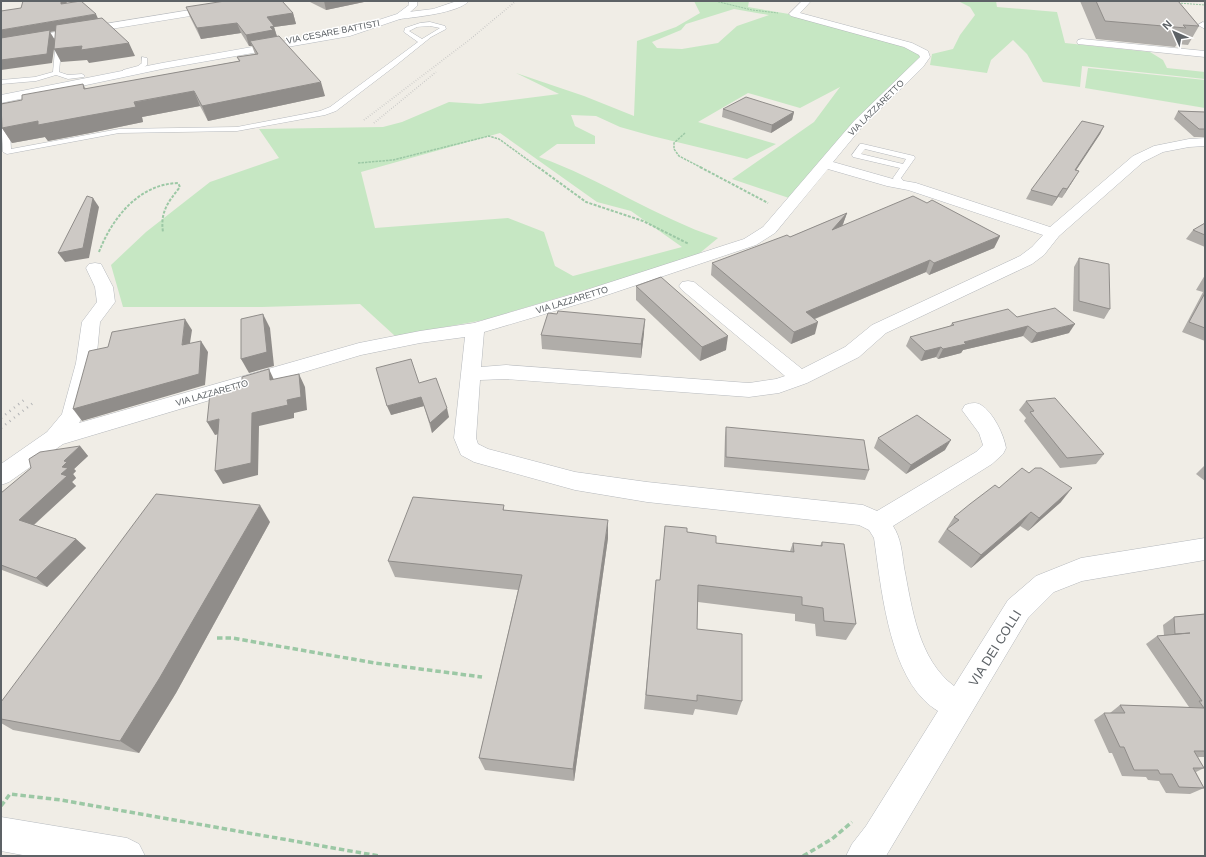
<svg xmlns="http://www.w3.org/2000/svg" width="1206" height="857" viewBox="0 0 1206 857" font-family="Helvetica,sans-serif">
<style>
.green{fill:#c6e7c3;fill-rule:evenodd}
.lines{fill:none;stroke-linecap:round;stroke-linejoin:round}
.lane-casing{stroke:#b6b9bd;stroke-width:1}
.street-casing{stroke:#b6b9bd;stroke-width:1}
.secondary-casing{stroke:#b7bbc0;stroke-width:1}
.path-far3{stroke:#9cc8a5;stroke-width:1;stroke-dasharray:2 1;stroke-linecap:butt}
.path-far2{stroke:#9cc8a5;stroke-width:1.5;stroke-dasharray:2.5 1;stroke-linecap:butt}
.path-far1{stroke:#9cc8a5;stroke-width:2;stroke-dasharray:3 1.5;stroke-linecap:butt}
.path{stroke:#9cc8a5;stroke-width:3.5;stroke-dasharray:5.5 3;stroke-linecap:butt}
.lane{fill:#fff;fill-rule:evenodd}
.street{fill:#fff;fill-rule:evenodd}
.secondary{fill:#fff;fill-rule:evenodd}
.rail-far1{stroke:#b4b5b6;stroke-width:1.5;stroke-dasharray:0.5 2;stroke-linecap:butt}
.rail{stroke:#b4b5b6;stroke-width:2.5;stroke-dasharray:1 4.5;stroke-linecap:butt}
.wall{fill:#b0ada9}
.shaded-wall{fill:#908d8a}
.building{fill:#cdc9c5;stroke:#908d8a}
.labels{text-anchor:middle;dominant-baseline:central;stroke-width:3;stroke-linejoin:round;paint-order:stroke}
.far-street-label{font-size:9px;fill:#5d6266;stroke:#fff}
.near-street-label{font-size:13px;fill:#5d6266;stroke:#fff}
</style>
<rect width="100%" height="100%" fill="#f0ede6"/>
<g class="green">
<path d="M694 1H749L748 7 789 14 796 17 858 33 916 51 920 56 919 65 789 198 732 179 814 122 840 87 800 108 748 93 698 122 776 144 747 159 652 136 620 127 596 116 571 115 575 126 595 136V144H557L539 157C601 179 655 217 718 238L695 257 484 320 395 336 360 304 262 307H123L111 265 146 232 210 182 279 158 259 129 383 127 402 122 449 102 480 104 559 94 516 73 584 96 634 116 637 41 676 27 700 13ZM734 9 769 15 737 26 718 43 682 49 657 48 652 42 681 30 686 24ZM500 133 597 202 631 211 682 247 573 276 555 266 544 232 508 218 375 228 361 172Z"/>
<path d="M958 1H996L997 7 1057 12 1065 43 1150 52 1163 60 1167 68 1205 72V79L1082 66 1080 87 1043 82 1027 54 1013 40 991 60 987 73 930 65 932 54 953 49 960 35 975 15 970 7Z"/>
<path d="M1088 68 1205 80V108L1085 88Z"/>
</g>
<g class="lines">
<g class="lane-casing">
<g id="lane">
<path d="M430 22 445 26 446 29 431 37 395 66 336 111 325 115 237 131 119 133 7 154 3 152 1 117 5 116 9 118 11 149 119 129 237 127 320 111 330 107 418 42 404 32 405 28 420 23ZM430 26 440 28 422 39 409 31 417 27Z"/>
<path d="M59 37 62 39 59 72 68 75 82 74 85 76 84 77 68 79 56 75 36 81 1 84V80L35 77 53 72 56 39Z"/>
<path d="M142 57 147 58V65L142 69 123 72V70L138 66 142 63Z"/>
<path d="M860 144H863L914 156 915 158 901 178 906 184 905 186C899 187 895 184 893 178L900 168 853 157 852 155ZM865 149 906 159 903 164 861 154Z"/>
</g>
</g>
<g class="street-casing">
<g id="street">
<path d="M245 1H267L263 4 1 47V41Z"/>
<path d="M457 1H469C458 13 416 17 400 19L395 16 400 13 433 9Z"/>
<path d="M802 1H811L800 13 912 43 928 51 930 57 923 67 862 127 833 162 893 179 916 183 1050 227 1133 156 1154 146 1189 139 1205 138V146L1189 147 1163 152 1143 162 1059 236 1044 255 1032 264 886 333 859 357 807 383 779 393 749 397 506 379 480 380 476 438 478 444 488 449 575 472 647 482 863 505 877 511 976 452 983 445 979 433 962 410 965 405C971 403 976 402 981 405 993 412 1004 435 1006 448L1003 454 992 464 893 526C901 538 902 553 904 567 912 608 918 659 954 686L1008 600 1036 576 1081 558 1205 538V560L1082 581 1054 592 1028 618 886 856H846L852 844 866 826 938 711C933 708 928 704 924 700 888 664 881 586 874 538L869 530 859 525 647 502 575 490 474 462 461 455 454 438 465 337 420 343 361 355 63 444 9 482 1 485V464L47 432 62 414 76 363 82 322 97 302 95 287 86 268 89 264 95 263 101 264 113 287 115 302 100 322 96 363 83 416 79 423 359 343 420 331 474 323 580 292 744 239 763 227 854 121 920 57 919 55 904 47 791 16 789 14ZM828 169 887 186 908 190 1043 235 1032 247 1020 256 872 325 845 347 802 369 694 282 688 281 682 282 679 286 682 290 785 376 776 379 749 383 506 365 481 367 484 332 592 300 756 245 775 233Z"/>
<path d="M1203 22 1205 23V29L1198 25Z"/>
<path d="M1082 39 1205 51V57L1078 44 1077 42 1078 40Z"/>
</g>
</g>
<g class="secondary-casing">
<g id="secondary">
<path d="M409 1H417V6L403 18 350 36 162 69 1 103V95L162 63 348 30 397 14 409 5Z"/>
<path d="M1 817 127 838 139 844 145 856H28L1 851Z"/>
</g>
</g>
<g class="path-far3">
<path d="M715 1 752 10 778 13"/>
<path d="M1178 3 1205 5"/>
</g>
<g class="path-far2">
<path d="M685 133 674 143V149L679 156 702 168"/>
<path d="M358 163 393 160 489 136 499 139 539 168"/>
</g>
<g class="path-far1">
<path d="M538 167 586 202 643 221 689 244"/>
<path d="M700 167 768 203"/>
<path d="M99 252C112 218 139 184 178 183L180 187C168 202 160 212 163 232"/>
</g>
<g class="path">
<path d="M217 638H232L375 663 482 677"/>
<path d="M1 806 10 794 61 800 379 856"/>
<path d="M803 856 832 839 852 822"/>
</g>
<use href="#lane" class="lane"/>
<use href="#street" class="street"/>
<use href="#secondary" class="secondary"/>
<g class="rail-far1">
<path d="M364 120 468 41 516 1"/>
<path d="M374 123 436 72"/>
</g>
<g class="rail">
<path d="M1 418 24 400"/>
<path d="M1 428 33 403"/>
</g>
</g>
<g class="wall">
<path d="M308 1H364V2L326 10Z"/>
<path d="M1080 1H1178L1199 26 1188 45 1177 44 1175 47 1096 39Z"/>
<path d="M186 7 293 13 296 24 274 27 277 36 325 96 208 121 200 106 142 117 143 122 90 133 48 141 45 137 12 143 2 128 22 100 83 84 86 89 239 61 237 57 255 54 252 46H249L241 33 201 39 190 17Z"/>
<path d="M723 109 794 112 792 120 771 133 722 117Z"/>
<path d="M1178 111 1205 112V137H1194L1174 119Z"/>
<path d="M1104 126 1100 134 1076 170 1074 179 1062 198 1058 197 1052 206 1026 199 1031 190Z"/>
<path d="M927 203 1000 236 994 248 929 275 926 272 815 319V334L791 344 711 275 712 263 790 237 847 213 843 224 842 226Z"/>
<path d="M1205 223V247L1186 239 1193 230Z"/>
<path d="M1079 258 1110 309 1104 319 1073 311 1074 267Z"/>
<path d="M1205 275V341L1182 332 1203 292 1196 290Z"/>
<path d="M636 286 726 350 700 361 636 300Z"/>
<path d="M1017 317 1069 333 1031 343 1023 336 963 350 961 353 938 359 936 357 921 361 906 346 910 337 950 326 952 323Z"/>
<path d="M644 333 641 358 542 349 541 335Z"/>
<path d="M419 383 449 417 432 433 424 406 391 415Z"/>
<path d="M1026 401 1104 454 1096 464 1060 468 1024 421 1026 418 1019 410Z"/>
<path d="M726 427 869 470 865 480 724 467 725 436Z"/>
<path d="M878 438 945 450 906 474 874 448Z"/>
<path d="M80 446 88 456 74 469 76 471 73 474 76 478 72 482 76 486 34 525 76 539 86 548 47 587 2 570 1 571V493Z"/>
<path d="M1205 465V481L1196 474Z"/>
<path d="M999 488 1061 502 1028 531 1020 526 971 568 938 542 954 517Z"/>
<path d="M504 505V510L608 538 574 781 485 770 479 758 518 590 395 577 388 561Z"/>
<path d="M270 522 176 693 139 753 13 730 1 723V702Z"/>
<path d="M665 526 687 532 716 543 790 551 793 543 820 546 822 542 856 624 846 640 816 636 815 624 795 621V614L698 602 697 629 742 701 737 715 695 709 693 715 644 709 656 580H660Z"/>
<path d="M1205 614V757H1198L1204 768 1196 772 1204 788 1190 794 1166 793 1159 781 1148 780 1146 777 1122 776 1112 753H1109L1094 720 1104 713H1110L1120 705 1189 707 1146 644 1157 636 1164 635 1163 625 1174 617Z"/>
</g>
<g class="shaded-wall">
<path d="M61 1H67L65 12 61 4Z"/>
<path d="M324 1H364V2L326 10Z"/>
<path d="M293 13 296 24 274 27 277 37 250 41 252 46H249L246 35 267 17Z"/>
<path d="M96 14 100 23 50 32 55 40 82 46 129 43 135 56 89 63 87 60 61 62 54 49 52 63 1 70V30Z"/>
<path d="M237 23 241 33 201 39 197 28Z"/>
<path d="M321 82 325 96 208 121 202 106Z"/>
<path d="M194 91 200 106 142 117 143 122 90 133 48 141 45 137 12 143 2 128Z"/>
<path d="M794 112 792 120 771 133 772 125Z"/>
<path d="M1104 126 1100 134 1071 178 1075 170Z"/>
<path d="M1079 171 1074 179 1062 198 1067 189Z"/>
<path d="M1063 188 1058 197 1052 206 1057 197Z"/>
<path d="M93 198 99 207 89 258 65 262 58 253Z"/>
<path d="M847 213 843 224 829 242 832 230Z"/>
<path d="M1000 236 994 248 929 275 934 263Z"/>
<path d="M930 260 926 272 802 324 806 312Z"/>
<path d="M263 314 270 328 274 366 249 373 241 359Z"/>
<path d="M185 319 192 330 188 356 182 345Z"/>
<path d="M645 319 644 333 641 358V344Z"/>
<path d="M818 322 815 334 791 344 794 332Z"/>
<path d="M1075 324 1069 333 1031 343 1037 333Z"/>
<path d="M1028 326 1023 336 963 350 961 353 938 359 943 349 964 342Z"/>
<path d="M728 336 726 350 700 361 702 347Z"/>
<path d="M201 341 208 352 205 385 82 421 73 409Z"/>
<path d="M941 347 936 357 921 361 925 351Z"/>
<path d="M269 369 275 382 270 380Z"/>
<path d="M299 374 305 387 307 410 294 413V418L259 426 258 475 223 484 215 471 252 413 287 400Z"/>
<path d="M421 397 424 406 391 415 387 406Z"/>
<path d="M447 408 449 417 432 433 430 423Z"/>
<path d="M219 419 227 432 215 435 207 422Z"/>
<path d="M951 440 945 450 906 474 911 465Z"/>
<path d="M80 446 88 456 74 469 76 471 73 474 76 478 72 482 76 486 29 529 19 520 61 474 62 467 64 461Z"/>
<path d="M1072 488 1061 502 1028 531 1039 518Z"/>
<path d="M260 505 270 522 176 693 139 753 120 741Z"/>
<path d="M1031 512 1020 526 971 568 981 555Z"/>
<path d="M608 520V538L574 781 573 769Z"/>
<path d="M76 539 86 548 47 587 36 578Z"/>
</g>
<g class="building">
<path d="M23 1H61V4L81 1 96 14 1 30V11L21 8Z"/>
<path d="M225 1H282L293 13 267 17 274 26 270 27 273 30 246 35 237 23 197 28 186 7Z"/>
<path d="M1096 1H1178L1199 26 1183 25 1186 28 1105 21Z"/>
<path d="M102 18 129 43 81 50 82 46 54 49 56 25Z"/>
<path d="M50 30 47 54 1 60V38Z"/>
<path d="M279 36 321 82 202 106 194 91 134 102 136 107 81 117 38 125V121L2 128 1 104 22 100V95L83 84 84 89 240 61 237 57 258 54 250 41Z"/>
<path d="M746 97 794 112 772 125 723 109Z"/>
<path d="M1178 111 1205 112V129H1199Z"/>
<path d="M1082 121 1104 126 1075 170 1079 171 1067 189 1063 188 1057 197 1031 190Z"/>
<path d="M87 196 93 198 83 248 58 253Z"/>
<path d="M913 196 927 203 932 200 1000 236 934 263 930 260 806 312 818 322 794 332 712 263 787 235 790 237 847 213 832 230Z"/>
<path d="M1205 223V235L1193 230Z"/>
<path d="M1079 258 1109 264 1110 309 1079 301Z"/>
<path d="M661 277 728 336 702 347 636 286Z"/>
<path d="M1205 293V328L1189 322Z"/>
<path d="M1055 308 1075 324 1037 333 1028 326 964 342 966 344 943 349 941 347 925 351 910 337 954 325 952 323 1008 309 1017 317Z"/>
<path d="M558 311 645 319 641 344 541 335 548 313 557 314Z"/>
<path d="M263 314 267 352 241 359V319Z"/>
<path d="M185 319 182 345 201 341 199 374 73 409 89 351 108 347 112 332Z"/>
<path d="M411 359 419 383 436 378 447 408 430 423 421 397 387 406 376 368Z"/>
<path d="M269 369 270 380 299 374 301 397 287 400 288 405 252 413 251 463 215 471 219 419 207 422 210 393 242 386V377Z"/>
<path d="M1055 398 1104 454 1067 458 1030 412 1034 411 1026 401Z"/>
<path d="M917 415 951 440 911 465 878 438Z"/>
<path d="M726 427 864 440 869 470 726 457Z"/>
<path d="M80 446 64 461 67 462 62 467 68 468 61 474 67 476 19 520 76 539 36 578 1 565V493L31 468 29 459 40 452Z"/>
<path d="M1022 468 1029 473 1035 468H1041L1072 488 1039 518 1031 512 981 555 947 529 959 520 954 517 970 504 995 485 999 488Z"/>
<path d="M156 494 260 505 159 679 120 741 1 719V702Z"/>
<path d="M413 497 504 505 503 510 608 520 573 769 479 758 522 575 388 561Z"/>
<path d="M665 526 687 528V532L716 536V543L794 552 793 543 822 546V542L844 544 856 624 824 621 823 608 802 605V597L698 585 697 629 742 634V701L697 695V701L646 695 656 580H660Z"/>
<path d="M1205 614V751H1194L1204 768H1193L1204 788 1179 787 1172 774H1160L1158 770H1134L1124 747H1120L1104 713H1125L1120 705 1204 708 1199 701H1202L1157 636 1190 633 1175 634 1174 617Z"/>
</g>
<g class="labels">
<g class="far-street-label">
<text transform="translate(333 32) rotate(-11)">VIA CESARE BATTISTI</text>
<text transform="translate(876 108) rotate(-45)">VIA LAZZARETTO</text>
<text transform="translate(572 300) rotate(-17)">VIA LAZZARETTO</text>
<text transform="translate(212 393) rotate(-16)">VIA LAZZARETTO</text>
</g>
<g class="near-street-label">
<text transform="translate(995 648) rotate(-58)">VIA DEI COLLI</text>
</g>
</g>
<rect width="1206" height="857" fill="none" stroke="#5d6266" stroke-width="4"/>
<g transform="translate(1174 32) rotate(315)" stroke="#ffffff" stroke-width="3" paint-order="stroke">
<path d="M0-3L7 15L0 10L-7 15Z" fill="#5d6266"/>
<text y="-6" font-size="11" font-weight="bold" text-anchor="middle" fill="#5d6266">N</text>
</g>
</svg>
